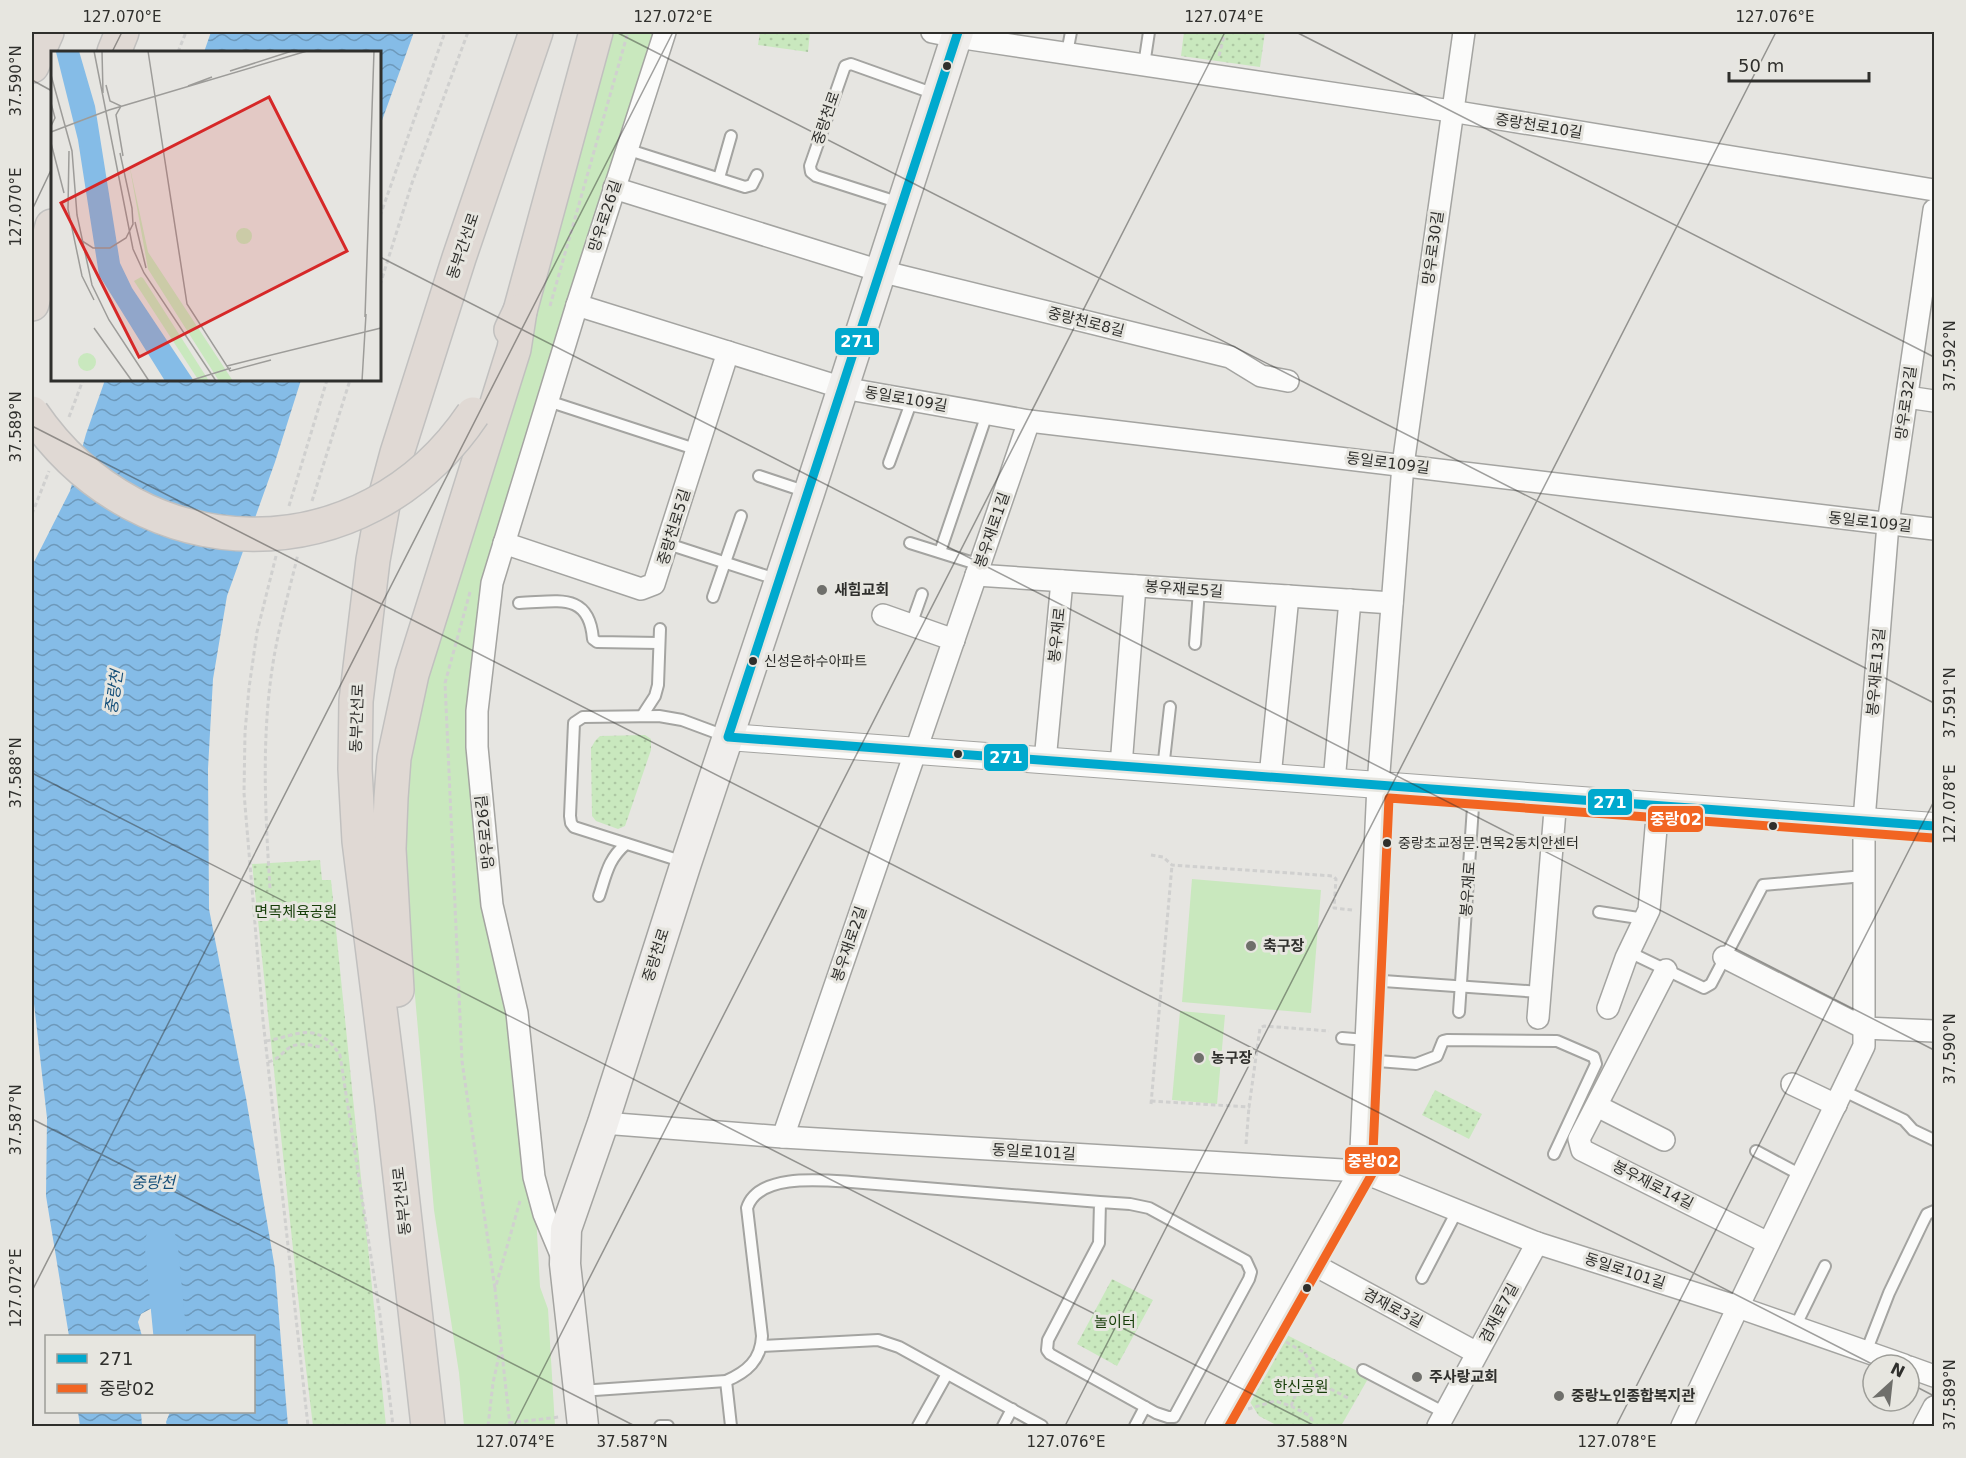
<svg xmlns="http://www.w3.org/2000/svg" width="1966" height="1458" viewBox="0 0 1966 1458" font-family="'DejaVu Sans','Noto Sans KR',sans-serif">
<style>
.grass{fill:#c9e8be}
.park{fill:url(#park-dots)}
.water{fill:url(#water-waves)}
.lines{fill:none;stroke-linecap:round;stroke-linejoin:round}
.river{stroke:#85bce7;stroke-width:33}
.service-casing{stroke:#a4a4a1;stroke-width:14}
.minor-casing{stroke:#a4a4a1;stroke-width:24}
.tertiary-casing{stroke:#a4a4a1;stroke-width:28}
.secondary-casing{stroke:#a4a4a1;stroke-width:33}
.trunk-casing{stroke:#c1c0bf;stroke-width:36}
.path{stroke:#d0d0cf;stroke-width:3;stroke-dasharray:4.5 3;stroke-linecap:butt}
.service{stroke:#fbfbfa;stroke-width:10}
.minor{stroke:#fbfbfa;stroke-width:21}
.tertiary{stroke:#fbfbfa;stroke-width:26}
.secondary{stroke:#f0eeec;stroke-width:30}
.trunk{stroke:#e0d9d4;stroke-width:33}
.trunk-bridge-casing{stroke:#c1c0bf;stroke-width:36;stroke-linecap:butt}
.trunk-bridge{stroke:#e0d9d4;stroke-width:33}
.bus-1-casing{stroke:#e7e6e0;stroke-width:14}
.bus-2-casing{stroke:#e7e6e0;stroke-width:14}
.bus-1{stroke:#00a9ce;stroke-width:9}
.bus-2{stroke:#f26522;stroke-width:9}
.ticks{fill:none;stroke:#2f2f2c;stroke-width:1.5;stroke-opacity:0.45}
.bus-dot{fill:#2f2f2c;stroke:#e7e6e0;stroke-width:2}
.poi-dot{fill:#6f6f6b;stroke:#e7e6e0;stroke-width:2}
.labels{text-anchor:middle;dominant-baseline:central;stroke-width:6;stroke-linejoin:round;paint-order:stroke}
.bus-label{font-size:14px;fill:#2f2f2c;stroke:#e7e6e0;text-anchor:start}
.street-label{font-size:15px;fill:#2f2f2c;stroke:#e7e6e0}
.poi-label{font-size:15px;font-weight:bold;fill:#2f2f2c;stroke:#e7e6e0;text-anchor:start}
.park-label{font-size:15px;fill:#163d08;stroke:#e7e6e0}
.water-label{font-size:16px;font-style:italic;fill:#154f79;stroke:#e7e6e0}
.inset-road{fill:none;stroke:#9d9c99;stroke-width:1.5}
.view{fill:#d62828;fill-opacity:0.15;stroke:#d62828;stroke-width:3}
.inset-edge{fill:none;stroke:#2f2f2c;stroke-width:3}
.line-badge{stroke:#e7e6e0;stroke-width:2}
.badge-label{font-size:16px;text-anchor:middle;font-weight:bold;fill:#fff}
.neatline{fill:none;stroke:#2f2f2c;stroke-width:2}
.ticks-label{font-size:15px;text-anchor:middle;fill:#2f2f2c}
</style>
<defs>
<pattern id="park-dots" width="8" height="8" patternUnits="userSpaceOnUse" patternTransform="scale(1.5)"><rect width="8" height="8" fill="#c9e8be"/><path d="M2 2h.1M6 6h.1" fill="none" stroke="#adc7a3" stroke-width="1.8" stroke-linecap="round"/></pattern>
<pattern id="water-waves" width="16" height="10" patternUnits="userSpaceOnUse" patternTransform="scale(1.5)"><rect width="16" height="10" fill="#85bce7"/><path d="M0 5q4-4 8 0t8 0" fill="none" stroke="#6d99bb"/></pattern>
</defs>
<rect width="100%" height="100%" fill="#e6e5e1"/>
<g class="grass">
<path d="M607 32H655L585 242 468 705 536 1214 540 1287 548 1309 555 1426H464L459 1373 434 1210 403 861 405 746Z"/>
<path d="M1192 879 1321 890 1311 1013 1182 1002Z"/>
<path d="M1180 1011 1225 1015 1217 1104 1172 1100Z"/>
</g>
<g class="park">
<path d="M760 32H810L808 52 758 45Z"/>
<path d="M1184 32H1265L1260 67 1181 56Z"/>
<path d="M645 735 651 739V750L625 826 618 829 596 821 592 816 591 748 595 741 600 736Z"/>
<path d="M320 860 322 880H331L386 1426H313L304 1352 252 864Z"/>
<path d="M1435 1090 1482 1114 1469 1139 1422 1115Z"/>
<path d="M1112 1279 1153 1300 1117 1366 1077 1344Z"/>
<path d="M1287 1335 1369 1377 1341 1426H1278L1259 1416 1248 1399Z"/>
</g>
<g class="water">
<path d="M211 32H414L380 126V52H204Z"/>
<path d="M105 380H301L275 462 227 596 213 679 208 769 209 909 246 1098 275 1269 288 1426H167L166 1422 170 1412H254V1336H174L177 1322 172 1311 168 1288 162 1290 159 1308H152L141 1314 138 1322 142 1336H69L46 1196 47 1118 32 986V572L34 562 70 491 86 434Z"/>
<path d="M78 1412H141L142 1426H80Z"/>
</g>
<g class="lines">
<path class="river" d="M161 1243 170 1336"/>
<g class="service-casing">
<g id="service">
<path d="M1067 53 1071 32"/>
<path d="M1144 65 1149 32"/>
<path d="M626 149 745 187 752 185 757 175"/>
<path d="M719 178 731 136"/>
<path d="M900 203 816 176 811 172 810 166 845 66 851 64 935 94"/>
<path d="M548 401 698 450"/>
<path d="M889 463 912 400"/>
<path d="M759 476 807 492"/>
<path d="M910 543 980 565"/>
<path d="M668 544 779 580"/>
<path d="M940 552 987 414"/>
<path d="M713 597 741 516"/>
<path d="M519 603C557 602 589 591 593 639L597 642 659 643"/>
<path d="M911 625 922 594"/>
<path d="M1195 644 1199 590"/>
<path d="M642 716 655 696 658 685 660 629"/>
<path d="M1163 769 1170 707"/>
<path d="M684 862 574 827 571 823 570 816 574 723 583 717 659 716 682 720 725 736"/>
<path d="M599 896C606 875 608 859 626 844"/>
<path d="M1599 912 1645 919"/>
<path d="M1629 952 1704 988 1711 984 1763 885 1864 876"/>
<path d="M1369 980 1540 992"/>
<path d="M1459 1012 1474 792"/>
<path d="M1342 1038 1366 1040"/>
<path d="M1365 1060 1416 1064 1437 1056 1443 1041 1447 1040 1557 1041 1594 1057 1596 1064 1554 1154"/>
<path d="M1844 1091 1904 1120 1913 1130 1934 1140"/>
<path d="M1756 1151 1801 1175"/>
<path d="M1422 1278 1457 1211"/>
<path d="M1795 1327 1825 1266"/>
<path d="M761 1346 878 1340 899 1347 1042 1426"/>
<path d="M1866 1352 1889 1293 1922 1224 1927 1214 1934 1211"/>
<path d="M1363 1370 1445 1413"/>
<path d="M726 1381 731 1426"/>
<path d="M580 1391 726 1381C747 1372 761 1360 762 1336L747 1208C758 1173 822 1180 851 1182L1100 1202 1130 1204 1149 1208 1246 1261 1251 1272 1249 1279 1174 1417H1168L1156 1413 1050 1354 1047 1350 1048 1340 1099 1243 1100 1202"/>
<path d="M660 1426H668"/>
<path d="M918 1426 947 1374"/>
<path d="M1003 1426 1012 1409"/>
<path d="M1135 1426 1145 1407"/>
</g>
</g>
<g class="minor-casing">
<g id="minor">
<path d="M932 32 957 37 1451 111 1934 190"/>
<path d="M614 188 880 271 1230 357 1261 376 1288 381"/>
<path d="M577 305 843 388 1029 421 1934 529"/>
<path d="M1907 397 1934 401"/>
<path d="M504 543 641 589 654 584 728 352"/>
<path d="M976 575 1392 603"/>
<path d="M883 615 954 640"/>
<path d="M1045 761 1062 581"/>
<path d="M1121 766 1135 586"/>
<path d="M1270 777 1288 596"/>
<path d="M1334 782 1350 600"/>
<path d="M1724 957 1864 1028 1934 1031"/>
<path d="M1666 970 1579 1139 1582 1150 1768 1243"/>
<path d="M1608 1008 1626 958 1649 910 1658 805"/>
<path d="M1538 1018 1556 798"/>
<path d="M1792 1084 1836 1105"/>
<path d="M1597 1106 1664 1140"/>
<path d="M603 1123 783 1137 1360 1171 1537 1243 1738 1307 1904 1365"/>
<path d="M783 1137 1029 421"/>
<path d="M562 1257 544 1214 534 1177 517 1013 492 905 477 747V711L492 583 577 305 665 32"/>
<path d="M1309 1262 1477 1353"/>
<path d="M1909 1367 1934 1376"/>
<path d="M1216 1426 1360 1171 1378 785 1403 465 1464 32"/>
<path d="M1438 1426 1537 1243"/>
<path d="M1682 1426 1738 1307 1864 1046V820L1888 524 1934 210"/>
<path d="M1924 1426 1934 1407"/>
</g>
</g>
<g class="tertiary-casing">
<path id="tertiary" d="M728 737 1934 826"/>
</g>
<g class="secondary-casing">
<path id="secondary" d="M583 1426 565 1264 566 1229 603 1123 686 863 809 493 958 32"/>
</g>
<g class="trunk-casing">
<g id="trunk">
<path d="M114 52 122 32"/>
<path d="M32 66 47 32"/>
<path d="M32 304 52 226"/>
<path d="M511 330 520 311 596 32"/>
<path d="M397 990 389 849 391 798 394 758 412 674 514 349 520 311"/>
<path d="M428 1426 392 1105 359 841 355 769 356 701 373 560 383 505 397 453 459 258 536 32"/>
</g>
</g>
<g class="path">
<path d="M178 52 186 32"/>
<path d="M1219 56 1225 32"/>
<path d="M380 216 445 32"/>
<path d="M380 285 412 183 468 32"/>
<path d="M550 306 628 32"/>
<path d="M69 417 83 380"/>
<path d="M312 501 350 380"/>
<path d="M289 506 327 380"/>
<path d="M32 514 49 471"/>
<path d="M276 556 257 632 249 688 245 732 244 793 263 1020 308 1426"/>
<path d="M470 592 445 683 462 1061 495 1289"/>
<path d="M1151 855 1163 857 1172 865 1333 876 1336 879 1334 908 1352 910"/>
<path d="M270 888C265 811 261 733 274 657 280 622 290 588 298 554"/>
<path d="M266 1041C299 1035 317 1020 340 1055L380 1315 393 1426"/>
<path d="M268 1062C281 1059 285 1047 296 1045 304 1043 313 1046 321 1047"/>
<path d="M1151 1101 1249 1107 1260 1028 1264 1026 1329 1031"/>
<path d="M1151 1104 1172 865"/>
<path d="M1246 1144 1249 1107"/>
<path d="M1286 1342 1305 1353 1321 1384 1348 1398"/>
<path d="M1291 1406 1310 1416 1312 1420 1310 1426"/>
<path d="M1248 1409 1275 1401 1291 1406 1296 1394 1311 1390 1317 1378"/>
<path d="M509 1423 559 1417"/>
<path d="M488 1426 493 1383 500 1351"/>
<path d="M510 1426 495 1289 520 1201"/>
</g>
<use href="#service" class="service"/>
<use href="#minor" class="minor"/>
<use href="#tertiary" class="tertiary"/>
<use href="#secondary" class="secondary"/>
<use href="#trunk" class="trunk"/>
<g class="trunk-bridge-casing">
<path id="trunk-bridge" d="M32 413C141 573 364 576 473 414"/>
</g>
<use href="#trunk-bridge" class="trunk-bridge"/>
<g class="bus-1-casing">
<path id="bus-1" d="M958 32 728 737 1934 826"/>
</g>
<g class="bus-2-casing">
<path id="bus-2" d="M1229 1426 1372 1174 1389 798 1933 838"/>
</g>
<use href="#bus-1" class="bus-1"/>
<use href="#bus-2" class="bus-2"/>
</g>
<path class="ticks" d="M616 32 1934 703M1296 32 1934 357M112 52 122 32M32 80 52 91M32 210 52 168M380 257 1934 1050M32 426 1874 1365M32 773 1315 1426M32 1119 635 1426M32 1291 673 32M1909 1383 1934 1396M514 1426 1225 32M1065 1426 1776 32M1616 1426 1934 801"/>
<g class="bus-dot">
<circle cx="947" cy="66" r="5"/>
<circle cx="753" cy="661" r="5"/>
<circle cx="958" cy="754" r="5"/>
<circle cx="1773" cy="826" r="5"/>
<circle cx="1387" cy="843" r="5"/>
<circle cx="1307" cy="1288" r="5"/>
</g>
<g class="poi-dot">
<circle cx="822" cy="590" r="6"/>
<circle cx="1251" cy="946" r="6"/>
<circle cx="1199" cy="1058" r="6"/>
<circle cx="1417" cy="1377" r="6"/>
<circle cx="1559" cy="1396" r="6"/>
</g>
<g class="labels">
<g class="bus-label">
<text x="764" y="661">신성은하수아파트</text>
<text x="1398" y="843">중랑초교정문.면목2동치안센터</text>
</g>
<g class="street-label">
<text transform="translate(826 118) rotate(-71)">중랑천로</text>
<text transform="translate(1539 126) rotate(9)">중랑천로10길</text>
<text transform="translate(605 216) rotate(-72)">망우로26길</text>
<text transform="translate(463 246) rotate(-71)">동부간선로</text>
<text transform="translate(1433 248) rotate(-82)">망우로30길</text>
<text transform="translate(1086 322) rotate(14)">중랑천로8길</text>
<text transform="translate(906 399) rotate(10)">동일로109길</text>
<text transform="translate(1906 403) rotate(-82)">망우로32길</text>
<text transform="translate(1388 463) rotate(7)">동일로109길</text>
<text transform="translate(1870 522) rotate(6)">동일로109길</text>
<text transform="translate(674 527) rotate(-73)">중랑천로5길</text>
<text transform="translate(992 530) rotate(-71)">봉우재로1길</text>
<text transform="translate(1184 589) rotate(4)">봉우재로5길</text>
<text transform="translate(1057 635) rotate(-84)">봉우재로</text>
<text transform="translate(1876 672) rotate(-85)">봉우재로13길</text>
<text transform="translate(357 718) rotate(-88)">동부간선로</text>
<text transform="translate(485 832) rotate(-96)">망우로26길</text>
<text transform="translate(1468 889) rotate(-86)">봉우재로</text>
<text transform="translate(849 944) rotate(-71)">봉우재로2길</text>
<text transform="translate(656 955) rotate(-72)">중랑천로</text>
<text transform="translate(1034 1152) rotate(3)">동일로101길</text>
<text transform="translate(1653 1185) rotate(27)">봉우재로14길</text>
<text transform="translate(402 1201) rotate(-96)">동부간선로</text>
<text transform="translate(1625 1271) rotate(18)">동일로101길</text>
<text transform="translate(1393 1308) rotate(28)">겸재로3길</text>
<text transform="translate(1499 1313) rotate(-62)">겸재로7길</text>
</g>
<g class="poi-label">
<text x="834" y="590">새힘교회</text>
<text x="1263" y="946">축구장</text>
<text x="1211" y="1058">농구장</text>
<text x="1429" y="1377">주사랑교회</text>
<text x="1571" y="1396">중랑노인종합복지관</text>
</g>
<g class="park-label">
<text x="296" y="912">면목체육공원</text>
<text x="1115" y="1322">놀이터</text>
<text x="1301" y="1387">한신공원</text>
</g>
<g class="water-label">
<text transform="translate(114 692) rotate(-82)">중랑천</text>
<text x="153" y="1182">중랑천</text>
</g>
</g>
<g transform="translate(51 51)">
<rect width="330" height="330" fill="#e6e5e1"/>
<path d="M78 112 97 201 182 330H168L97 218ZM185 185a8 8 0 1 1 16 0a8 8 0 1 1-16 0ZM27 311a9 9 0 1 1 18 0a9 9 0 1 1-18 0Z" fill="#c9e8be"/>
<path d="M90 226 92 227 158 330H148L83 230Z" fill="#c9e8be"/>
<path d="M28 0 44 55 69 212 81 237 143 330H114L48 224 27 89 5 1Z" fill="#85bce7"/>
<path class="inset-road" d="M43 0 82 198 93 222 165 330M51 0 52 42M97 0 136 253 179 320 220 309M179 20 241 0M0 24 21 100 26 164 41 234 58 269 98 330M55 34 59 50 70 55 65 64 72 105M137 35 161 26M0 52 4 67 0 75M0 81 58 59 256 0M0 92 13 142M18 100 17 158 31 225 43 249M19 171 28 188 42 197H59L75 187 82 173 81 157 69 102M84 171 95 217M314 266 323 0M43 277 81 330M176 315 330 277M138 330 180 317M311 330 315 263"/>
<path class="view" d="M218 46 296 200 88 306 10 152Z"/>
<rect width="330" height="330" class="inset-edge"/>
</g>
<g class="line-badge">
<rect x="834" y="327" width="46" height="29" rx="6" fill="#00a9ce"/>
<rect x="983" y="743" width="46" height="29" rx="6" fill="#00a9ce"/>
<rect x="1587" y="788" width="46" height="28" rx="6" fill="#00a9ce"/>
<rect x="1647" y="805" width="57" height="28" rx="6" fill="#f26522"/>
<rect x="1344" y="1146" width="57" height="29" rx="6" fill="#f26522"/>
</g>
<g class="badge-label">
<text x="857" y="347">271</text>
<text x="1006" y="763">271</text>
<text x="1610" y="808">271</text>
<text x="1676" y="825">중랑02</text>
<text x="1373" y="1167">중랑02</text>
</g>
<rect width="1966" height="1458" fill="none" stroke="#e7e6e0" stroke-width="66"/>
<rect x="45" y="1335" width="210" height="78" fill="#e7e6e0" stroke="#9d9d98" stroke-width="1.5"/>
<rect x="57" y="1354" width="30" height="9" fill="#00a9ce" stroke="#9d9d98" stroke-width="1.5"/>
<text x="99" y="1365" font-size="18" fill="#2f2f2c">271</text>
<rect x="57" y="1384" width="30" height="9" fill="#f26522" stroke="#9d9d98" stroke-width="1.5"/>
<text x="99" y="1395" font-size="18" fill="#2f2f2c">중랑02</text>
<g transform="translate(1891 1383) rotate(27)"><circle r="28" fill="#e7e6e0" stroke="#9d9d98" stroke-width="1.5"/>
<path d="M0-4.5L10 22L0 15L-10 22Z" fill="#6f6f6b"/>
<text y="-9" font-size="16" font-weight="bold" text-anchor="middle" fill="#2f2f2c">N</text>
</g>
<path d="M1729 72v9h140v-9" fill="none" stroke="#2f2f2c" stroke-width="3"/>
<text x="1738" y="72" font-size="18" fill="#2f2f2c" stroke="#e7e6e0" stroke-width="4.5" paint-order="stroke">50 m</text>
<rect x="33" y="33" width="1900" height="1392" class="neatline"/>
<g class="ticks-label">
<text x="122" y="22">127.070°E</text>
<text x="673" y="22">127.072°E</text>
<text x="1224" y="22">127.074°E</text>
<text x="1775" y="22">127.076°E</text>
<text transform="translate(16 81) rotate(-90)" y="5">37.590°N</text>
<text transform="translate(16 207) rotate(-90)" y="5">127.070°E</text>
<text transform="translate(1950 356) rotate(-90)" y="5">37.592°N</text>
<text transform="translate(16 427) rotate(-90)" y="5">37.589°N</text>
<text transform="translate(1950 703) rotate(-90)" y="5">37.591°N</text>
<text transform="translate(16 773) rotate(-90)" y="5">37.588°N</text>
<text transform="translate(1950 804) rotate(-90)" y="5">127.078°E</text>
<text transform="translate(1950 1049) rotate(-90)" y="5">37.590°N</text>
<text transform="translate(16 1120) rotate(-90)" y="5">37.587°N</text>
<text transform="translate(16 1288) rotate(-90)" y="5">127.072°E</text>
<text transform="translate(1950 1395) rotate(-90)" y="5">37.589°N</text>
<text x="515" y="1447">127.074°E</text>
<text x="632" y="1447">37.587°N</text>
<text x="1066" y="1447">127.076°E</text>
<text x="1312" y="1447">37.588°N</text>
<text x="1617" y="1447">127.078°E</text>
</g>
</svg>
